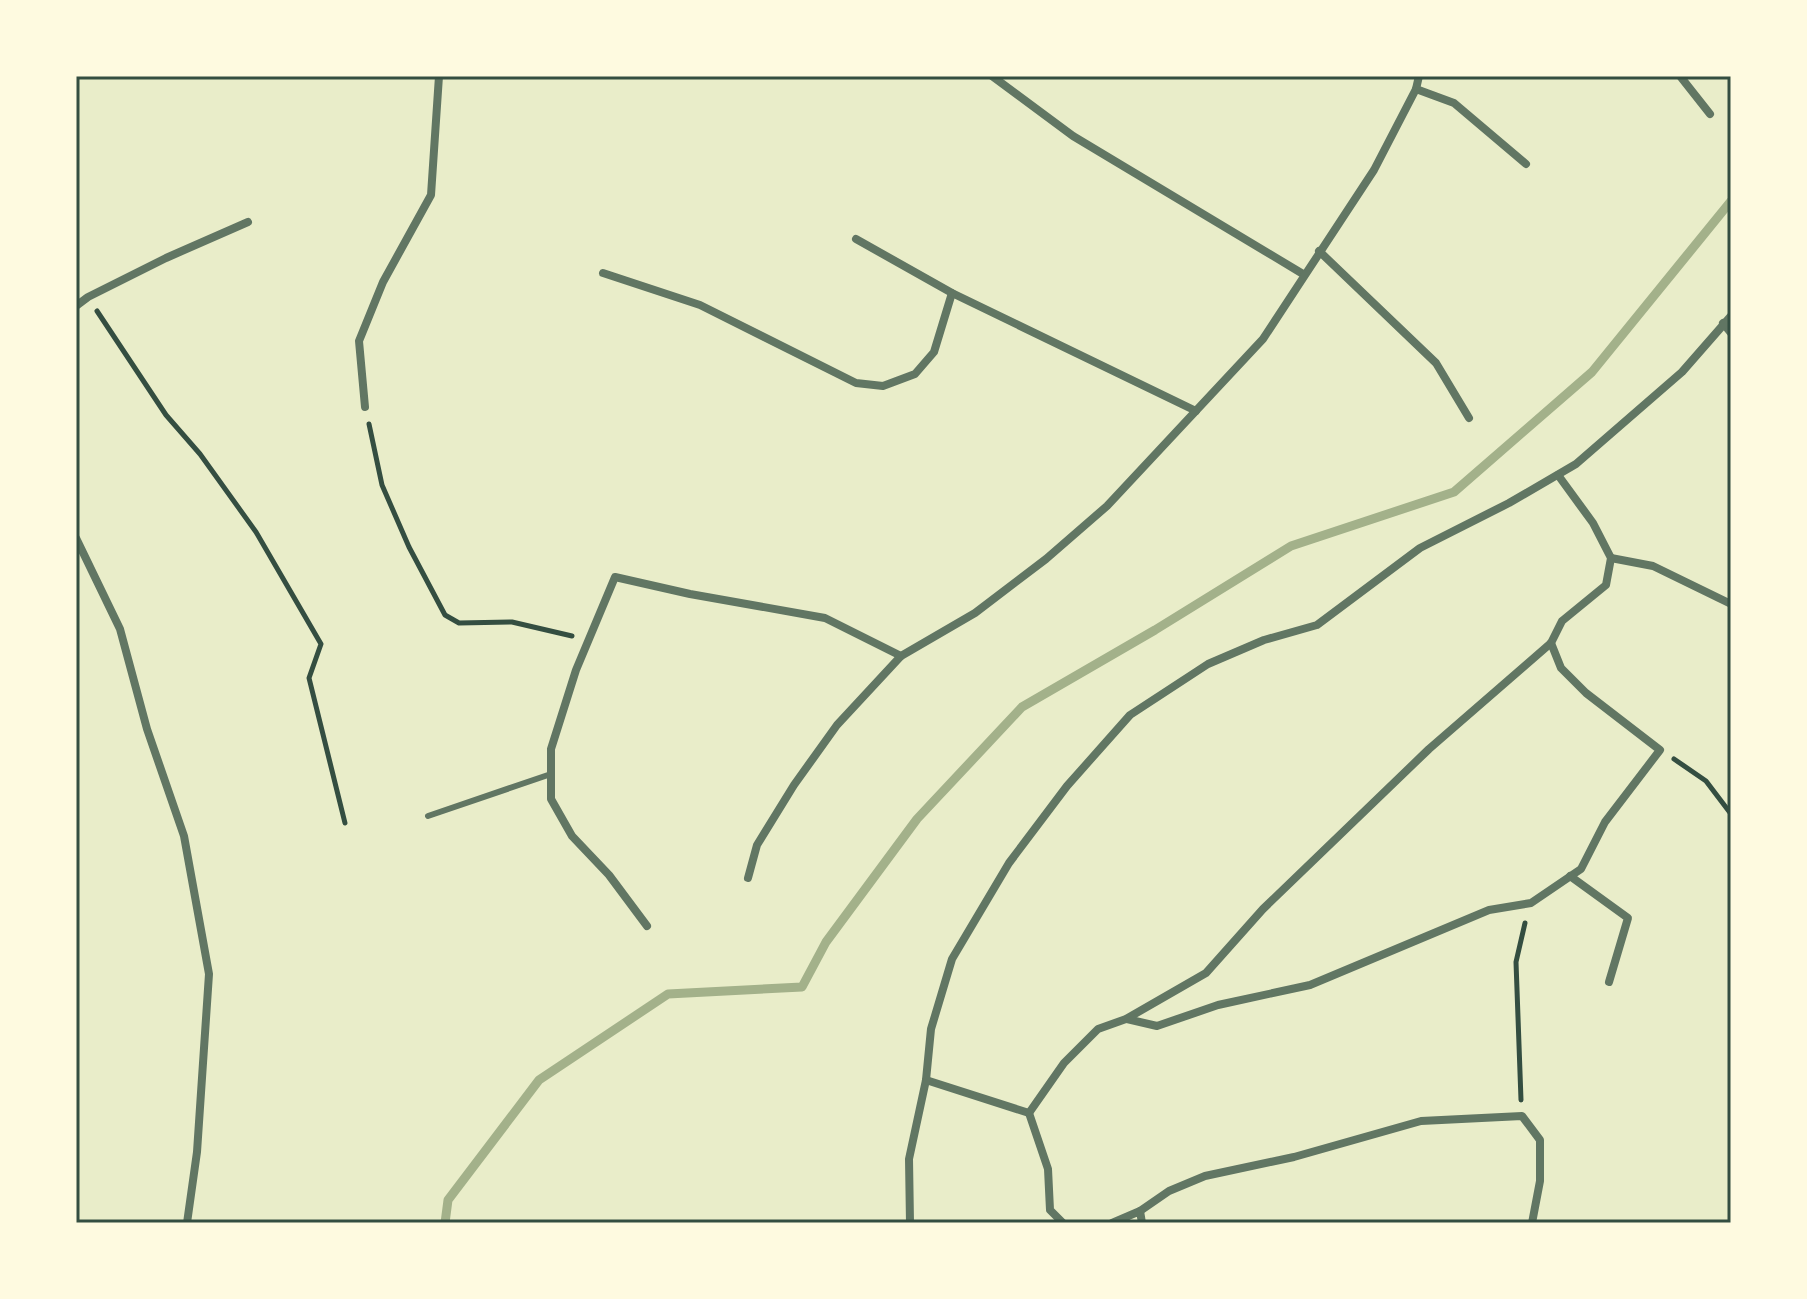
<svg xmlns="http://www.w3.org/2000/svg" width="1807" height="1299" viewBox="0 0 1807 1299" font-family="'Open Sans',sans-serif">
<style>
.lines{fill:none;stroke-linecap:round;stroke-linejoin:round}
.stream{stroke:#a3b18a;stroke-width:9}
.path{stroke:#344e41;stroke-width:5}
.service{stroke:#617663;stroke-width:6}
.minor{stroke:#617663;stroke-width:8}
.neatline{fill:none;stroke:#344e41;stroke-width:3}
</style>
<rect width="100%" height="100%" fill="#e9edc9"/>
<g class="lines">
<path class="stream" d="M445 1223 448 1200 539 1080 668 994 802 987 826 942 917 819 1022 707 1155 630 1291 546 1454 492 1592 372 1731 201"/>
<g class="path">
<path d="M97 311 166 415 200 454 256 532 321 644 309 678 345 823"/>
<path d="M369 424 382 485 409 547 445 615 459 623 512 622 572 636"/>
<path d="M1674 759 1706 781 1731 814"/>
<path d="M1521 1100 1516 962 1525 923"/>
</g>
<path class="service" d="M428 816 551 774"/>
<g class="minor">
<path d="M992 76 1073 136 1303 274"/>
<path d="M1680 76 1710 114"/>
<path d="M1416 89 1454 103 1526 164"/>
<path d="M856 239 952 293 1196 411"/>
<path d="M1319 251 1436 363 1469 418"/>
<path d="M603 273 700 305 856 383 883 386 915 374 934 352 952 293"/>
<path d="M76 306 88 297 166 258 248 222"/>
<path d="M1723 323 1731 333"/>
<path d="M365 407 359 341 383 282 431 195 439 76"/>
<path d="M76 538 120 629 147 729 184 836 209 974 197 1152 187 1223"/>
<path d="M1611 558 1653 566 1731 604"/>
<path d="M1570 876 1628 918 1609 982"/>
<path d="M748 878 757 845 794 785 837 725 901 656 975 613 1046 559 1107 506 1263 339 1374 170 1416 89 1419 76"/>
<path d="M647 926 609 875 572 836 551 799V749L576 670 615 577 690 594 825 618 901 656"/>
<path d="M1127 1019 1157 1026 1218 1005 1310 985 1489 910 1531 903 1581 869 1605 822 1660 750 1586 693 1561 668 1551 643"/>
<path d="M926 1080 1029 1113 1064 1063 1098 1029 1126 1019 1206 973 1263 909 1429 749 1551 643 1562 621 1606 585 1611 558 1593 523 1558 475"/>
<path d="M1029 1113 1048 1169 1050 1210 1063 1223"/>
<path d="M1140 1211 1169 1191 1205 1176 1294 1157 1421 1121 1522 1116 1540 1140V1181L1532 1223"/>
<path d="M910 1223 909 1159 926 1080 931 1029 952 959 1009 863 1067 786 1130 715 1208 664 1264 640 1317 625 1420 548 1509 503 1576 464 1682 372 1731 316"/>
<path d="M1112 1223 1140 1211 1142 1223"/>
</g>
</g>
<rect width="1807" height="1299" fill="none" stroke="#fefae0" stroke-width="156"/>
<rect x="78" y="78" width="1651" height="1143" class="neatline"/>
</svg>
